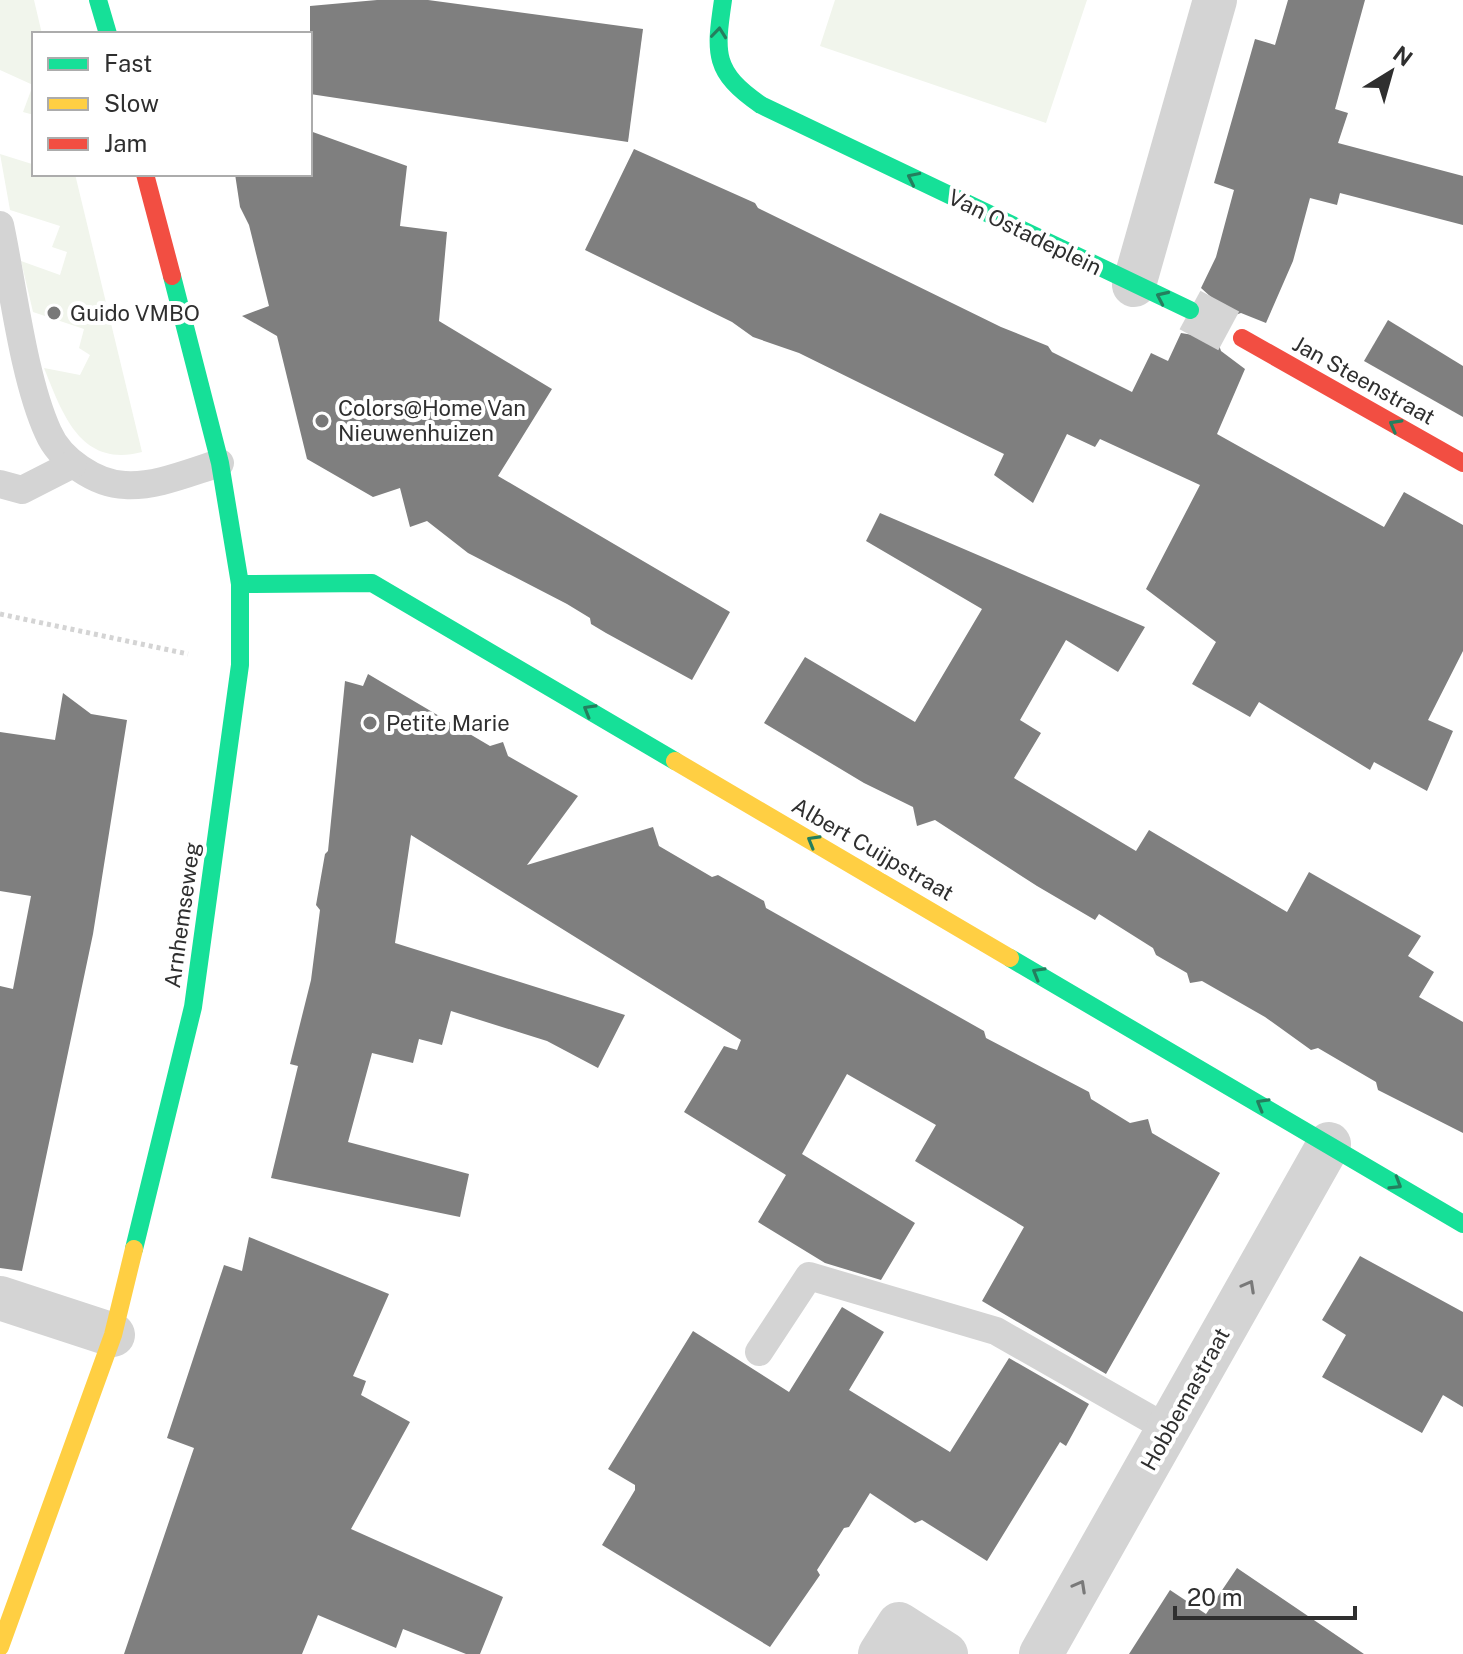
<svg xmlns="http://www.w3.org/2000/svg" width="1463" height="1654" viewBox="0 0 1463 1654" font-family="'Public Sans',sans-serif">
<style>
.green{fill:#f1f5ec}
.building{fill:#7f7f7f}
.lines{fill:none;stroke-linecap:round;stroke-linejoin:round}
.secondary-tunnel{stroke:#d5d5d5;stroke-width:44;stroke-dasharray:44 22;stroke-linecap:butt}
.path{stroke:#d4d4d4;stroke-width:5;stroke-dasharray:4 4;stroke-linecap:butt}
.lane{stroke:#d4d4d4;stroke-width:28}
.street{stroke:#d4d4d4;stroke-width:44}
.fast{stroke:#16e098;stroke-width:18}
.slow{stroke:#ffcf43;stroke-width:18}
.jam{stroke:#f24e42;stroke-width:18}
.oneway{stroke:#247f5e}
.oneway2{stroke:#797979}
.poi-dot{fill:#787878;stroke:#fff;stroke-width:3}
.labels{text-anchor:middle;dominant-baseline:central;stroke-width:8;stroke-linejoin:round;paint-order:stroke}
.street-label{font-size:22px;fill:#2f2f2f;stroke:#fff}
.poi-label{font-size:22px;fill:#2f2f2f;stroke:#fff;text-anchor:start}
</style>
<rect width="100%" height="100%" fill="#fff"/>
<g class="green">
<path d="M0 0H34L42 34H34V115L23 112 33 85 0 70Z"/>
<path d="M835 0H1087L1046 123 820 46Z"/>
<path d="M0 154 32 164 34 160V174H75L142 452C81 468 63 415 44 368L80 375 90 355 79 348 84 329 33 312 21 261 60 275 67 252 52 247 60 226 10 210Z"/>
</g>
<g class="building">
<path d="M377 0H428L643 29 628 142 310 94V6Z"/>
<path d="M1288 0H1365L1335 109 1348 113 1338 143 1463 176V225L1340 193 1337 205 1310 198 1293 261 1266 323 1241 313 1229 317 1220 326 1217 339 1221 351 1245 369 1217 434 1384 527 1404 492 1463 525V651L1428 720 1453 731 1427 791 1374 762 1370 770 1259 702 1250 717 1192 684 1216 642 1146 589 1200 485 1100 439 1095 447 1067 434 1033 503 994 475 1004 454 799 353 753 337 732 322 585 250 634 149 755 203 758 208 1001 327 1048 346 1052 352 1132 392 1151 353 1168 361 1181 333 1193 335 1203 331 1213 320 1215 307 1211 297 1201 288 1216 257 1234 190 1214 183 1255 39 1275 45Z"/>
<path d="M310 131 407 166 400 226 447 232 439 321 552 389 498 476 730 612 692 680 606 633 591 624 590 618 567 604 468 553 427 521 410 527 400 488 373 497 307 459 277 336 242 316 269 306 249 225 240 207 235 174H310Z"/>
<path d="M1388 320 1463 366V417L1364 361Z"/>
<path d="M880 513 1145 627 1118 672 1066 640 1020 720 1041 733 1014 778 1136 851 1149 830 1287 912 1309 872 1421 936 1408 956 1434 972 1419 997 1463 1022V1133L1378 1090 1376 1082 1318 1048 1311 1050 1265 1017 1202 981 1190 983 1187 973 1156 955 1153 948 1099 914 1095 920 1037 886 935 820 917 826 913 807 864 783 764 723 805 657 915 722 982 609 866 541Z"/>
<path d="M368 674 490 746 503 742 508 756 578 796 527 865 653 827 659 846 712 877 718 875 764 901 766 908 984 1031 986 1038 1089 1092 1091 1099 1130 1123 1148 1119 1152 1133 1220 1173 1106 1374 982 1301 1024 1227 915 1161 936 1125 847 1074 802 1154 915 1223 881 1280 825 1263 758 1222 786 1175 684 1112 724 1046 737 1050 741 1040 411 835 395 943 625 1015 598 1068 547 1041 451 1011 442 1045 419 1039 413 1063 372 1053 348 1142 469 1174 460 1217 271 1178 298 1066 290 1064 311 980 320 910 316 905 325 854 328 851 345 681 363 686Z"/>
<path d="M63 693 91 714 127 720 93 934 22 1271 0 1268V986L13 989 31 896 0 891V732L55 740Z"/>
<path d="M249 1237 389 1294 353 1376 366 1381 361 1395 410 1422 351 1529 503 1597 480 1654H466L403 1629 396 1648 318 1615 302 1654H124L194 1448 167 1438 224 1265 242 1271Z"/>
<path d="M1360 1256 1463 1312V1407L1443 1395 1422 1433 1322 1377 1346 1335 1322 1320Z"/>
<path d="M842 1307 884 1332 849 1390 950 1452 1009 1358 1089 1404 1066 1446 1060 1442 987 1561 922 1520 915 1523 870 1493 849 1527 844 1528 817 1570 820 1575 770 1647 602 1545 635 1490V1485L608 1469 693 1331 789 1392Z"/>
<path d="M1237 1568 1364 1654H1129L1170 1590 1206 1614Z"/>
</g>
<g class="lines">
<path class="secondary-tunnel" d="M1190 310 1242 338"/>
<path class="path" d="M0 614 188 654"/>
<g class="lane">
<path d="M0 225C13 286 23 377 48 432 60 460 96 484 125 485 156 487 190 472 220 463"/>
<path d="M0 484 22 490 73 464"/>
<path d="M759 1352 809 1276 996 1331 1168 1429"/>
</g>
<g class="street">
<path d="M1134 285 1215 0"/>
<path d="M0 1298 113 1335"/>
<path d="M880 1654 899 1624 946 1654"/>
<path d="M1041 1654 1329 1144"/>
</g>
<g class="fast">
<path d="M98 0 108 34"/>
<path d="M723 0C715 54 713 72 761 105L1190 310"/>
<path d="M240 584 372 583 675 761"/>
<path d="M1010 958 1463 1224"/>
<path d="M134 1249 193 1007 240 665V584L220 463 172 276"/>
</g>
<g class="slow">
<path d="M675 761 1010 958"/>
<path d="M0 1647 113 1335 134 1249"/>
</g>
<g class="jam">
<path d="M145 174 172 276"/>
<path d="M1242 338 1463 463"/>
</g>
</g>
<defs><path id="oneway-chevron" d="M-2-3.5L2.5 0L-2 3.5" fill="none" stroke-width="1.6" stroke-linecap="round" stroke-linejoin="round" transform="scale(2)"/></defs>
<g class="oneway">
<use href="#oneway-chevron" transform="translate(719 33) rotate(-84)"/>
<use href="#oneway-chevron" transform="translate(913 178) rotate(-154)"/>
<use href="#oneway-chevron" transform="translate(1162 297) rotate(-155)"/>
<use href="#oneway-chevron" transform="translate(1395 425) rotate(-151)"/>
<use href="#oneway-chevron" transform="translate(589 710) rotate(-150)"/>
<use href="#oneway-chevron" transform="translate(813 841) rotate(-150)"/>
<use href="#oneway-chevron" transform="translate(1038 973) rotate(-150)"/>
<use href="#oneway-chevron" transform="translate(1262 1104) rotate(-150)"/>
<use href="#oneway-chevron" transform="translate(1396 1184) rotate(31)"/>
</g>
<g class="oneway2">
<use href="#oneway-chevron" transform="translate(1249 1286) rotate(-61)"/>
<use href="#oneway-chevron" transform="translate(1080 1586) rotate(-61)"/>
</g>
<g class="poi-dot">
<circle cx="54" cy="313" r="8"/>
<circle cx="322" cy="421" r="8"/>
<circle cx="370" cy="723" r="8"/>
</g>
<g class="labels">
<g class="street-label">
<text transform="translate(1025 232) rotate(26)">Van Ostadeplein</text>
<text transform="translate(1364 380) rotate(29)">Jan Steenstraat</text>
<text transform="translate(873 849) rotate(30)">Albert Cuijpstraat</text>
<text transform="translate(182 915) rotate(-82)">Arnhemseweg</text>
<text transform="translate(1185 1399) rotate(-61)">Hobbemastraat</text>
</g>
<g class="poi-label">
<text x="70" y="313">Guido VMBO</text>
<text x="338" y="408">Colors@Home Van<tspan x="338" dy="25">Nieuwenhuizen</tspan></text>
<text x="386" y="723">Petite Marie</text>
</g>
</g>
<rect x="32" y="32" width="280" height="144" fill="#ffffff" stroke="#acacac" stroke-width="2"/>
<rect x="48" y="58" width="40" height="12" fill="#16e098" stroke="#acacac" stroke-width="2"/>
<text x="104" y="72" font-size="24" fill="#2f2f2f">Fast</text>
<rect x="48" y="98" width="40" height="12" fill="#ffcf43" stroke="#acacac" stroke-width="2"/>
<text x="104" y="112" font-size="24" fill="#2f2f2f">Slow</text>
<rect x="48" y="138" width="40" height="12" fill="#f24e42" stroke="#acacac" stroke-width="2"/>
<text x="104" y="152" font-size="24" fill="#2f2f2f">Jam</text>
<g transform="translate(1391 72) rotate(37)" stroke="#ffffff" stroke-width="6" paint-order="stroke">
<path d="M0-6L14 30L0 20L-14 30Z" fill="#2f2f2f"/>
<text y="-12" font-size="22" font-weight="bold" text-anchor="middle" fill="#2f2f2f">N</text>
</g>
<path d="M1175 1606v12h180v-12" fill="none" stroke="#2f2f2f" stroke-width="4"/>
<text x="1187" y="1606" font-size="24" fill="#2f2f2f" stroke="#ffffff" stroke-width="6" paint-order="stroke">20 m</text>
</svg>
